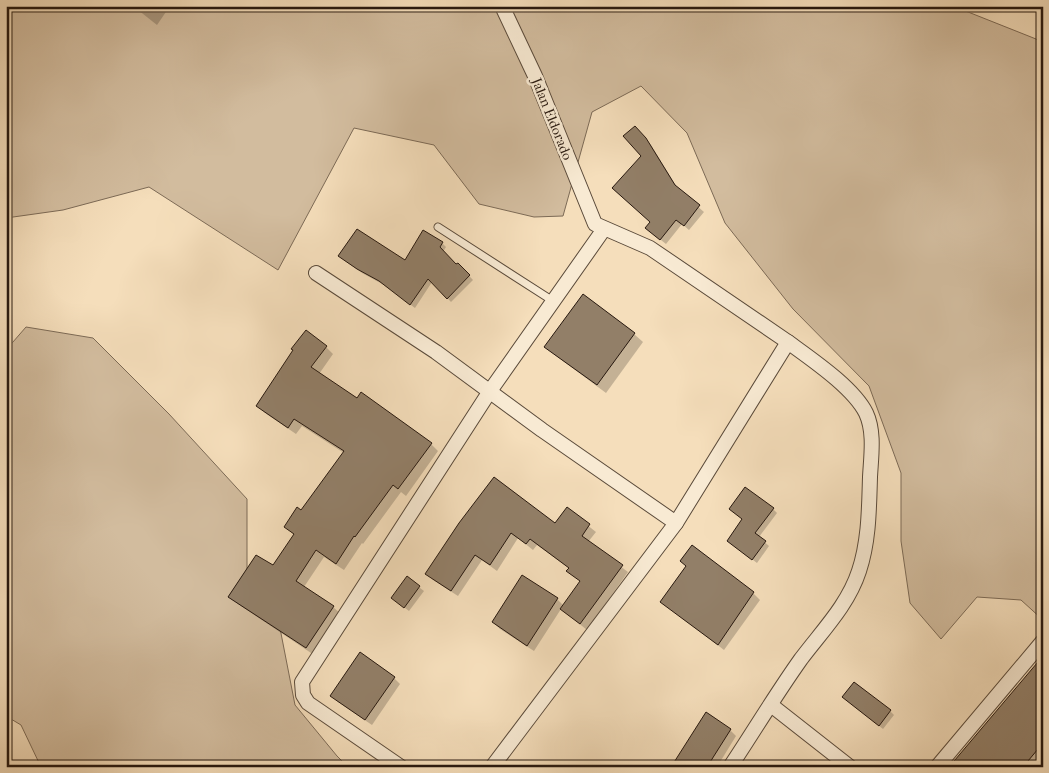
<svg xmlns="http://www.w3.org/2000/svg" width="1049" height="773" viewBox="0 0 1049 773" font-family="'IM FELL French Canon',serif">
<style>
.green{fill:#d2bc9e;stroke:#7c6a56}
.shadow{fill:#0003}
.building{fill:#927f68;stroke:#27180f}
.lines{fill:none;stroke-linecap:round;stroke-linejoin:round}
.lane-casing{stroke:#5a4a3a;stroke-width:9}
.street-casing{stroke:#5a4a3a;stroke-width:16}
.lane{stroke:#f8ead3;stroke-width:7}
.street{stroke:#f8ead3;stroke-width:14}
.labels{text-anchor:middle;dominant-baseline:central;stroke-width:5;stroke-linejoin:round;paint-order:stroke}
.street-label{font-size:14px;fill:#27180f;stroke:#f8ead3}
</style>
<rect width="100%" height="100%" fill="#f5debb"/>
<filter id="stains"><feTurbulence type="fractalNoise" baseFrequency=".004" numOctaves="4"/><feColorMatrix values="0 0 0 0 .2 0 0 0 0 .09 0 0 0 0 .02 0 0 0 .5 -.17"/></filter>
<radialGradient id="worn" r=".72"><stop offset=".6" stop-color="#630" stop-opacity="0"/><stop offset="1" stop-color="#630" stop-opacity=".3"/></radialGradient>
<g class="green">
<path d="M6 6H953L1036 39 1043 45V620L1021 600 977 597 941 639 910 603 901 541V473L869 386 793 309 725 223 687 133 641 86 592 112 563 216 534 217 479 204 434 145 354 128 278 270 149 187 63 210 6 218Z"/>
<path d="M26 327 93 338 169 414 247 499V581L278 618 295 705 337 756 348 767H41L21 725 6 716V350Z"/>
</g>
<g class="shadow">
<path d="M133 6H170L157 25Z"/>
<path d="M640 132 651 145 678 189 704 212 689 230 682 224 666 244 652 233Z"/>
<path d="M442 243 446 247 443 252 457 266 458 264 473 280 451 302 432 282 415 308 384 285 362 273 344 260 405 262Z"/>
<path d="M634 334 643 342 606 393 555 355 546 347Z"/>
<path d="M326 347 333 354 319 374 431 444 438 451 406 496 401 492 363 544 362 543 344 570 324 557 304 587 333 607 341 614 314 655 238 604 230 597 273 567 294 535 286 527 301 511 344 453 302 426 296 434 265 413 258 406Z"/>
<path d="M567 509 596 532 588 542 628 572 587 630 561 609 534 651 500 629 493 622 557 599 564 606 581 582 568 571 570 569 537 545 533 550 518 538 497 571 482 560 458 596 433 580 427 573 460 524 555 525Z"/>
<path d="M773 509 777 513 759 537 769 546 757 563 728 541Z"/>
<path d="M407 578 424 591 409 611 397 602Z"/>
<path d="M753 593 760 600 724 650 662 602Z"/>
<path d="M1043 657V755L1033 767H951Z"/>
<path d="M394 678 400 684 372 725 338 702 332 696Z"/>
<path d="M843 697 890 711 894 715 883 729Z"/>
<path d="M730 730 736 736 717 767H673Z"/>
</g>
<g class="building">
<path d="M635 126 646 138 675 185 700 205 684 226 676 220 660 240 645 228 650 222 612 188 641 156 623 136Z"/>
<path d="M357 229 405 260 423 230 443 242 440 247 456 264 458 263 470 275 447 299 428 279 410 305 379 281 357 269 338 256Z"/>
<path d="M583 294 635 333 597 385 544 347Z"/>
<path d="M306 330 327 346 311 367 357 398 361 392 432 443 398 489 393 485 355 537 354 536 336 564 316 550 296 581 334 606 306 648 228 597 256 555 273 565 294 534 284 527 297 507 301 510 344 451 294 419 288 428 256 406 293 350 291 349Z"/>
<path d="M494 477 555 523 567 507 590 524 582 536 623 565 580 624 560 609 580 581 566 571 569 568 530 539 526 544 511 533 490 565 475 555 451 591 425 574 459 523Z"/>
<path d="M745 487 774 508 755 533 766 541 752 560 727 541 742 519 729 509Z"/>
<path d="M692 545 754 592 718 645 660 602 686 566 680 561Z"/>
<path d="M522 575 558 598 527 646 492 622Z"/>
<path d="M407 576 420 586 404 608 391 598Z"/>
<path d="M360 652 395 677 365 720 330 696Z"/>
<path d="M1043 656V743L1023 767H949Z"/>
<path d="M854 682 891 710 879 726 842 697Z"/>
<path d="M706 712 731 729 707 767H671Z"/>
</g>
<g class="lines">
<g class="lane-casing">
<path id="lane" d="M438 227 553 301"/>
</g>
<g class="street-casing">
<g id="street">
<path d="M316 273 436 352 542 430 676 523"/>
<path d="M771 705 850 767"/>
<path d="M401 767 308 703 303 695 302 682 490 391 604 229"/>
<path d="M492 767 676 523 788 342 650 248 595 224 535 76 502 6"/>
<path d="M730 767C754 731 776 694 801 659 822 631 848 605 859 571 869 541 869 509 870 477 871 457 875 432 866 413 853 387 811 359 788 342"/>
<path d="M937 767 1043 641"/>
</g>
</g>
<use href="#lane" class="lane"/>
<use href="#street" class="street"/>
</g>
<g class="labels">
<g class="street-label">
<text transform="translate(552 119) rotate(68)">Jalan Eldorado</text>
</g>
</g>
<rect width="1049" height="773" fill="none" stroke="#f5debb" stroke-width="25"/>
<rect x="8" y="8" width="1034" height="758" fill="none" stroke="#27180f" stroke-width="2.5"/>
<rect x="12" y="12" width="1024" height="748" fill="none" stroke="#27180f"/>
<rect width="100%" height="100%" filter="url(#stains)"/>
<rect width="100%" height="100%" fill="url(#worn)"/>
</svg>
